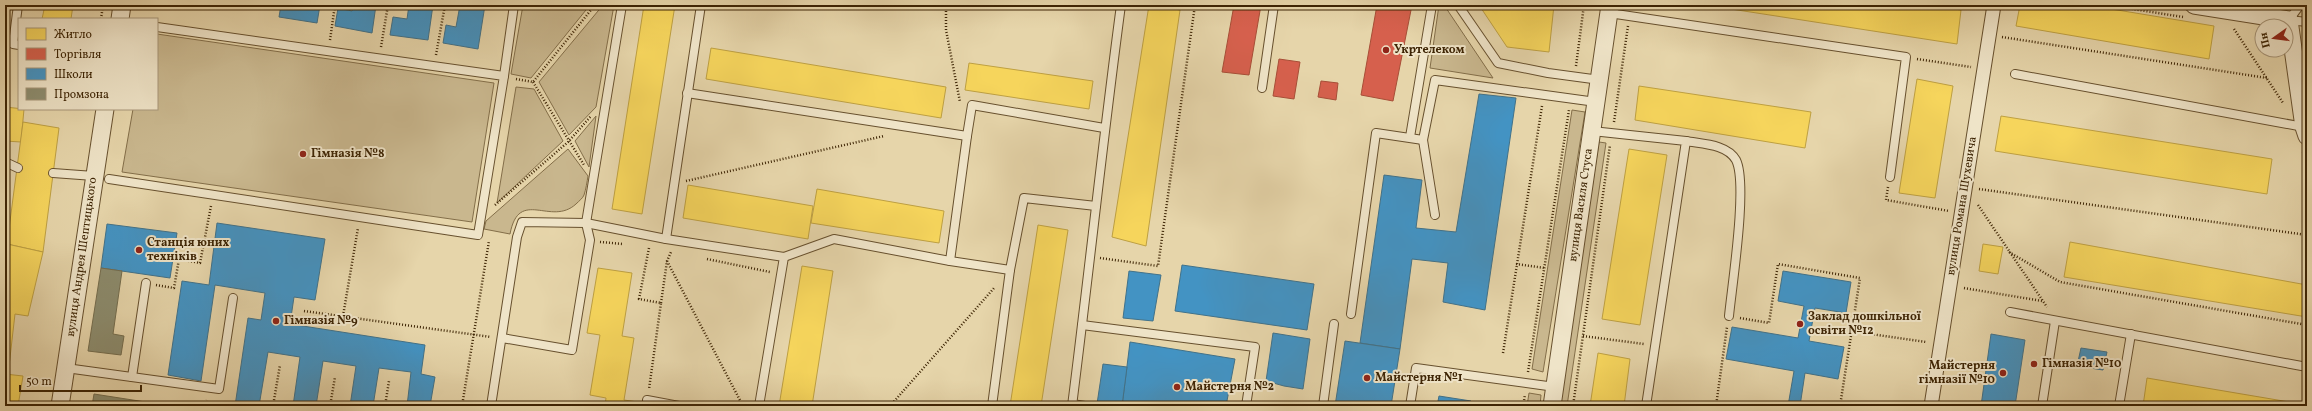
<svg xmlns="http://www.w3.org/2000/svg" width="2312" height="411" viewBox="0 0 2312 411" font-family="Vollkorn,serif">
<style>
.green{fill:#c9b78e;stroke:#836e49}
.homes{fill:#f6d55c;stroke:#bea042}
.shops{fill:#d6604d;stroke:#a84e37}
.schools{fill:#4393c3;stroke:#41728a}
.industry{fill:#8c8c6e;stroke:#746d4e}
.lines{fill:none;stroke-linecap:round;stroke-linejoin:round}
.service-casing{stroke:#67502e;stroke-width:10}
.pedestrian-casing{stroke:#67502e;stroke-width:15}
.minor-casing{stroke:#67502e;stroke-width:19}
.path{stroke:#3d2404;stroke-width:2.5;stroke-dasharray:1 2;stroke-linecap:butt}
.service{stroke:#efe4c8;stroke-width:8}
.pedestrian{stroke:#efe4c8;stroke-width:13}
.minor{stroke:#efe4c8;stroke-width:17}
.poi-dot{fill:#8f2418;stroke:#efe4c8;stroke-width:1.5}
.labels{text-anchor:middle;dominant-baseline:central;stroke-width:4;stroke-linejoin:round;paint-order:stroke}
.poi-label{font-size:12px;font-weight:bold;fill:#3d2404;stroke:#efe4c8;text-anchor:start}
.street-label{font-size:12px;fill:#3d2404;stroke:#efe4c8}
</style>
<rect width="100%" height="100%" fill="#e6d5aa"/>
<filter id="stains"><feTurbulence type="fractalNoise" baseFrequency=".005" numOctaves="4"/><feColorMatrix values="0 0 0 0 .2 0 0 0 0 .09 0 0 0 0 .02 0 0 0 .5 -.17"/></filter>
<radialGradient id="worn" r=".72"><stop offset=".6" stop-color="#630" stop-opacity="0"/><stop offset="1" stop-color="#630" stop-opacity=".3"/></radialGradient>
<g class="green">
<path d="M523 5H590L531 78 511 74Z"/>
<path d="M603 5H614L596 107 569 135 539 82Z"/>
<path d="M1439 5H1444L1493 78 1430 68Z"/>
<path d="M157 34 494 83 472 222 122 172 133 109H157Z"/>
<path d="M516 87 534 89 563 141 497 203Z"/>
<path d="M1572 110 1585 112 1543 372 1532 369Z"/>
<path d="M596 116 589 167 575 141Z"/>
<path d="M1599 142 1606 143 1567 406H1559Z"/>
<path d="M568 149 588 176C587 182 586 189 584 195 583 198 579 201 576 204 551 227 519 187 510 234L484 229 486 221Z"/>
<path d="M1529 393 1541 395 1540 406H1527Z"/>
</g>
<g class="homes">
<path d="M45 5H73L71 19H42Z"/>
<path d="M644 5H675L642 214 612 209Z"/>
<path d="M1149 5 1180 10 1146 246 1112 237Z"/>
<path d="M1479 5H1554L1549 52 1507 47Z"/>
<path d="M1705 5H1927L1961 10 1957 44Z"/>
<path d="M2020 5H2087L2214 26 2209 59 2016 26Z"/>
<path d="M711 48 946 87 941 118 706 79Z"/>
<path d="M969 63 1093 81 1089 109 965 90Z"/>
<path d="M1917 79 1953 86 1935 198 1899 193Z"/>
<path d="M1639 86 1811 112 1805 148 1635 120Z"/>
<path d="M5 107 24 109 21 142 5 141Z"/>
<path d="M2001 116 2272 159 2267 194 1995 151Z"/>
<path d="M23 122 59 128 43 252 7 244Z"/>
<path d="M1629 149 1667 155 1640 325 1602 319Z"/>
<path d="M688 185 813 206 808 239 683 218Z"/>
<path d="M817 189 944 211 939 243 811 223Z"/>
<path d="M1038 225 1068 230 1041 406H1010Z"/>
<path d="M2070 242 2307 285V317L2064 277Z"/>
<path d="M7 244 43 252 28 316 15 314 8 375 5 374Z"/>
<path d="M1983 244 2003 247 1998 274 1979 271Z"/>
<path d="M802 266 833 271 812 406H779Z"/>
<path d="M598 268 632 273 622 336 634 338 624 400 638 402V406H605L606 398 590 395 600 335 587 333Z"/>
<path d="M1598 353 1630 359 1624 406H1590Z"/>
<path d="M5 374 23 376 18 406H5Z"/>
<path d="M2147 378 2307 405V406H2143Z"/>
</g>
<g class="shops">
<path d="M1234 5H1261L1249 75 1222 72Z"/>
<path d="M1377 5H1412L1393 101 1361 95Z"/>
<path d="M1279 59 1300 62 1294 99 1273 96Z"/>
<path d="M1321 81 1338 83 1336 100 1318 97Z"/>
</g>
<g class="schools">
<path d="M281 5H320L317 23 279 17Z"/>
<path d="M353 5H376L372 33 335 26 338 8 352 11Z"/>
<path d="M409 5H433L428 40 390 35 393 17 407 19Z"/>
<path d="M460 5H485L478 49 443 43 446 25 456 27Z"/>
<path d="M1479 94 1516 98 1485 310 1443 302 1448 263 1412 259 1400 349 1360 343 1384 175 1422 180 1416 228 1456 232Z"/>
<path d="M217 223 325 239 315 300 294 297 290 324 425 345 421 374 435 377 430 406H407L411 372 379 368 373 406H350L356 366 323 361 316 406H293L300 357 268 352 259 406H235L248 318 261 320 265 293 215 285 201 381 168 375 182 281 209 285Z"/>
<path d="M107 224 177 233 170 278 101 268Z"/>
<path d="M1182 265 1314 284 1307 330 1175 311Z"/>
<path d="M1129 271 1161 275 1153 321 1123 318Z"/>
<path d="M1783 271 1851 282 1846 313 1815 308 1809 341 1844 347 1838 379 1805 373 1800 406H1788L1794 371 1726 359 1732 327 1798 338 1804 306 1778 301Z"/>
<path d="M1273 333 1310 339 1303 389 1284 386 1266 381Z"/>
<path d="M1991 334 2025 340 2015 406H1981Z"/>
<path d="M1345 341 1400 349 1391 406H1335Z"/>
<path d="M1130 342 1235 359 1226 406H1122Z"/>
<path d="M2081 348 2107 352 2103 370 2077 366Z"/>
<path d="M1103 364 1127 367 1122 406 1097 404Z"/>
<path d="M1439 396 1471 401V406H1437Z"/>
<path d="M1764 404 1777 406H1764Z"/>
</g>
<g class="industry">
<path d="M101 268 122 271 113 334 124 336 121 355 88 351Z"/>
<path d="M94 394 152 403 151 406H92Z"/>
</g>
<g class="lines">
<g class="service-casing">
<g id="service">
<path d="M18 5 13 44 19 45"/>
<path d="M1458 5 1498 63 1548 73 1600 80"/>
<path d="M2300 5 2289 20 2307 22"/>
<path d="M1609 13 1906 57 1890 177"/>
<path d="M2015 74 2304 127"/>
<path d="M504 76 514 5"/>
<path d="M1262 88 1274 5"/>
<path d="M687 93 967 136 972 105 1104 128"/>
<path d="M1592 131 1686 141 1646 406"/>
<path d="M1410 137 1432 5"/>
<path d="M1423 140 1435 215"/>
<path d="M1686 141C1702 144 1727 144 1736 160 1748 184 1732 285 1729 316"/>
<path d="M5 162 18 168"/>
<path d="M53 173 94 176"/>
<path d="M109 179 478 235 504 76 157 27"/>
<path d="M666 239 701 5"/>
<path d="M784 257 834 239 950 261 1010 270"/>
<path d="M950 261 967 136"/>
<path d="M2010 312 2307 367"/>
<path d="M1351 314 1376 133 1423 140 1435 80 1596 102"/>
<path d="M1082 325 1255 347 1246 406"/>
<path d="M502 338 572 350 590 240 586 223 622 5"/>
<path d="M66 368 219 389 233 298"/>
<path d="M132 377 146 283"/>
<path d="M647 400 679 406"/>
<path d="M1072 404 1085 406"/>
<path d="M491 406 517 237 522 222 586 223 666 239 784 257 759 406"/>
<path d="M992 406 1010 270 1024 198 1096 206"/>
<path d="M1072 406C1089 272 1103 139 1121 5"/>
<path d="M1323 406 1334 324"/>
<path d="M1410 406 1416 368 1555 387"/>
<path d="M2042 406 2055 321"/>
<path d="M2119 406 2131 334"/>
</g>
</g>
<g class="pedestrian-casing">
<path id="pedestrian" d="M1931 406 1994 5"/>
</g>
<g class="minor-casing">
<g id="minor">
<path d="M2194 5 2289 20 2304 127 2307 136"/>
<path d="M120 19 122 5"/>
<path d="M60 406 105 109"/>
<path d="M1552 406 1610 5"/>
</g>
</g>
<g class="path">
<path d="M946 5V30L960 102"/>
<path d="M2108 5 2183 17"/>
<path d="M101 19 103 5"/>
<path d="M2234 29 2283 103"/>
<path d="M2002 37 2267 78"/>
<path d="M330 40 335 5"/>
<path d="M381 47 388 5"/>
<path d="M436 55 445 5"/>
<path d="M1917 59 1971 67"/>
<path d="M1576 66 1584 5"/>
<path d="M516 79 533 82 595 5"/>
<path d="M533 82 584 165"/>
<path d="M1614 122 1628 26"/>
<path d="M2303 152 2307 165"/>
<path d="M686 181 884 136"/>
<path d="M1888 187 1886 200 1949 211"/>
<path d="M1979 189 2307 235"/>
<path d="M495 205 568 142 591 116"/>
<path d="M1978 205 2047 307"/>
<path d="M600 242 623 244"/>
<path d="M649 248 639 299 661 303 649 389"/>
<path d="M2009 252 2060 282 2307 325"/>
<path d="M1100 258 1158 266 1195 5"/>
<path d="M707 259 770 272"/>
<path d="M667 261 743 406"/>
<path d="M1516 264 1545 268"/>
<path d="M156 285 174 288 179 259 200 263 211 206"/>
<path d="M1964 288 2042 301"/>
<path d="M661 303 667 261 671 252"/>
<path d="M304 311 491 337"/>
<path d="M343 316 358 228"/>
<path d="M1740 318 1769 323 1778 264 1860 278 1840 406"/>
<path d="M1850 331 1926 342"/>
<path d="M1583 336 1644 344"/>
<path d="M1503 353 1542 106"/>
<path d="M1528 372 1569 110"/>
<path d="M206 406 207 400"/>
<path d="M273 406 280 365"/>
<path d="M330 406 335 377"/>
<path d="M385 406 389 381"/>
<path d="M462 406 489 241"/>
<path d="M890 406 995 287"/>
<path d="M1523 406 1525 395"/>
<path d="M1573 406 1610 145"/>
<path d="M1716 406 1727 327"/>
</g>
<use href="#service" class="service"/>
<use href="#pedestrian" class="pedestrian"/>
<use href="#minor" class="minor"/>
</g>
<g class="poi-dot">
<circle cx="1386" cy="50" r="4"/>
<circle cx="303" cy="154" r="4"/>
<circle cx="139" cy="250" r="4"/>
<circle cx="276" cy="321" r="4"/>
<circle cx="1800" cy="324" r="4"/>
<circle cx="2034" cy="364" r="4"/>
<circle cx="2003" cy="373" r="4"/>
<circle cx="1367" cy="378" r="4"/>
<circle cx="1177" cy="387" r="4"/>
</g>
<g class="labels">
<g class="poi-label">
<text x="1394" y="50">Укртелеком</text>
<text x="311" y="154">Гімназія №8</text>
<text x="147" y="243">Станція юних<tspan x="147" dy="14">техніків</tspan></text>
<text x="1808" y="317">Заклад дошкільної<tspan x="1808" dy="14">освіти №12</tspan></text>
<text x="284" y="321">Гімназія №9</text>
<text x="2042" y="364">Гімназія №10</text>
<text x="1995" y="366" text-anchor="end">Майстерня<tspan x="1995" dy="14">гімназії №10</tspan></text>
<text x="1375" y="378">Майстерня №1</text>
<text x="1185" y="387">Майстерня №2</text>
</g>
<g class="street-label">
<text transform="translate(1581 205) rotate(-82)">вулиця Василя Стуса</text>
<text transform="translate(1962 206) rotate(-81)">вулиця Романа Шухевича</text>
<text transform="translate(82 257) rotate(-82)">вулиця Андрея Шептицького</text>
</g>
</g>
<rect width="2312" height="411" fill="none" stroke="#e6d5aa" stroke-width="20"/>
<rect x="6" y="6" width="2300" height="399" fill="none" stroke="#3d2404" stroke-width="2"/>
<rect x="10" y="10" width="2292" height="391" fill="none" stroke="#3d2404"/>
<rect x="18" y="18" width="140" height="92" fill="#efe4c8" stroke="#a8977a"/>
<rect x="26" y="28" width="20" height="12" fill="#f6d55c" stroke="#a8977a"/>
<text x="54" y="38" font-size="12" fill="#3d2404">Житло</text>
<rect x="26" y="48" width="20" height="12" fill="#d6604d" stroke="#a8977a"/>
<text x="54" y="58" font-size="12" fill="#3d2404">Торгівля</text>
<rect x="26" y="68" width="20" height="12" fill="#4393c3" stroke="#a8977a"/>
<text x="54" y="78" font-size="12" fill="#3d2404">Школи</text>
<rect x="26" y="88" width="20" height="12" fill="#8c8c6e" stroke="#a8977a"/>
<text x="54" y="98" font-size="12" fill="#3d2404">Промзона</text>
<g transform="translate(2274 38) rotate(256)"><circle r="19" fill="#efe4c8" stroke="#a8977a"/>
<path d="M0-3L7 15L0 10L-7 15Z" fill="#8f2418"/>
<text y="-6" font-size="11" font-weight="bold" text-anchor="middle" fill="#3d2404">Пн</text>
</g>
<path d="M20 385v6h121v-6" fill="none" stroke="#3d2404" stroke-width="2"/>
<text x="26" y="385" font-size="12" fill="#3d2404" stroke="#efe4c8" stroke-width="3" paint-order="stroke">50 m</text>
<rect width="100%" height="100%" filter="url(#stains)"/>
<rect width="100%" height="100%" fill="url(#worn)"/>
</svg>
